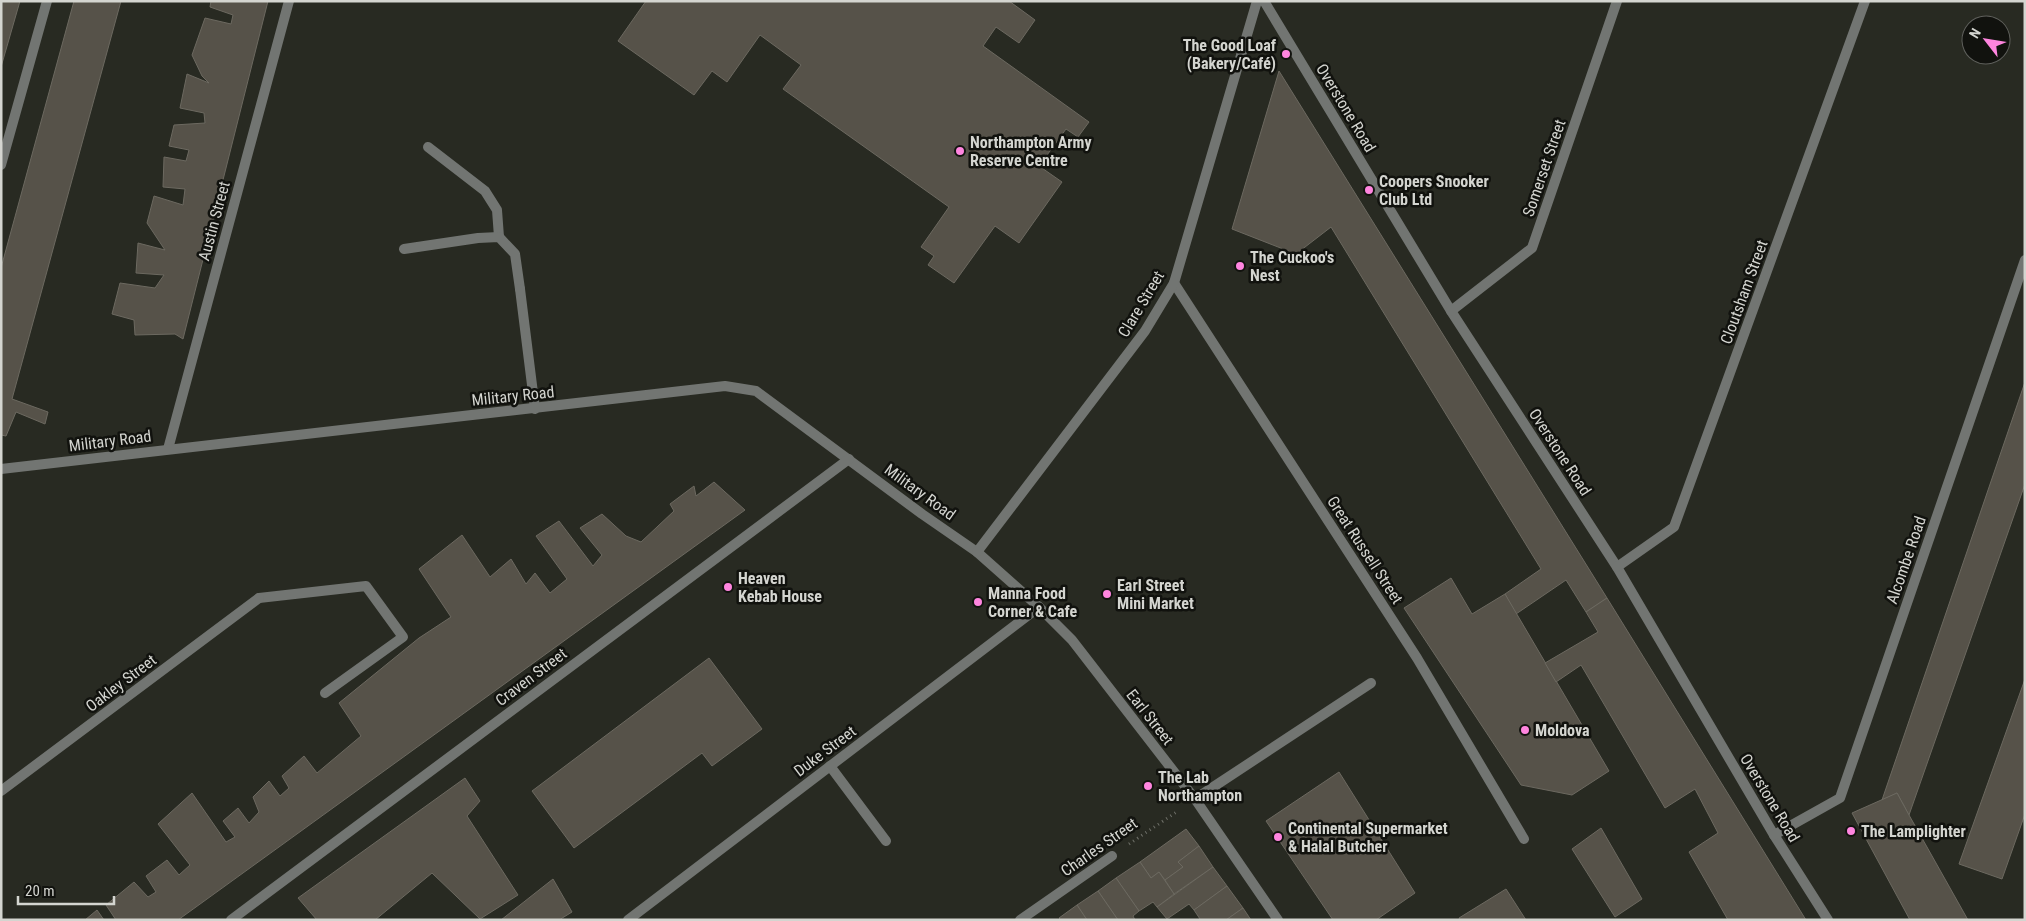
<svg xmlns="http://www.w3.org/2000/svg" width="2026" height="921" viewBox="0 0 2026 921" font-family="'Roboto Condensed',sans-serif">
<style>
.building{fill:#565249;stroke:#6c6960}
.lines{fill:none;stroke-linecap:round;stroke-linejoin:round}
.path{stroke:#6f7069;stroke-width:3;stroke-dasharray:1 4;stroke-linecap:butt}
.lane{stroke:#727572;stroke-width:10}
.street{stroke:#727572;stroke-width:10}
.poi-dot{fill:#ff85df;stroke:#11120e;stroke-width:2}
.labels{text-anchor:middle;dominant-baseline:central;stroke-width:5;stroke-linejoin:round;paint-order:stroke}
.poi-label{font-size:16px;font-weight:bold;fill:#d4d5d0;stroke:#11120e;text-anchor:start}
.street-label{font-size:16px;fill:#d4d5d0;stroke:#11120e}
</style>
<rect width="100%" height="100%" fill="#282a22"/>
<g class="building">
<path d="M1 1H20L1 67Z"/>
<path d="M74 1H121L12 399 48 412 45 424 16 412 6 436 1 435V268Z"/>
<path d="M211 1H268L183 339 175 334 135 335 134 320 112 314 120 283 155 288 164 275 136 273 138 243 165 250 147 223 154 196 183 205 185 189 163 187 164 157 186 161 189 150 169 146 174 125 205 123 204 113 180 108 187 74 209 83 202 76 192 55 205 18 231 24 233 15 210 7Z"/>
<path d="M646 1H1009L1035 20 1019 43 996 27 983 46 1089 122 1078 137 1066 129 1039 166 1062 182 1019 243 995 226 954 283 928 265 934 256 921 247 949 207 783 89 801 65 760 35 727 82 712 71 694 95 618 41Z"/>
<path d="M1279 71 1607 598 1586 612 1566 580 1516 614 1505 594 1541 569 1331 227 1296 254 1232 229Z"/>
<path d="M2025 382V484L1909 815 1897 793 1882 800Z"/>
<path d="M714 482 745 510 178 920H116L106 905 134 882 148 897 156 892 146 876 167 860 179 875 190 865 158 824 192 793 226 842 235 837 223 821 238 808 249 823 259 812 253 797 269 781 280 796 289 788 282 776 304 756 317 773 361 736 339 703 419 638 451 617 419 569 462 535 490 577 511 559 526 584 535 573 550 593 567 579 536 536 559 521 593 566 602 555 580 528 602 514 626 536 641 542 674 511 670 504 694 486 696 496Z"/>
<path d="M1451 578 1472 614 1505 594 1609 771 1572 795 1521 785 1404 608Z"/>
<path d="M1607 598 1806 920H1728L1689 852 1718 833 1695 789 1665 808 1581 665 1556 682 1545 663 1598 632 1586 612Z"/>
<path d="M709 658 762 729 712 766 702 753 574 848 532 791Z"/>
<path d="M2025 679V814L2002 879 1959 864Z"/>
<path d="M1339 772 1415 893 1376 920H1333L1266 821Z"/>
<path d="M465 778 480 801 467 816 518 895 480 919 432 873 375 920H317L298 898Z"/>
<path d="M1897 793 1909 815 1968 920H1910L1852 813Z"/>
<path d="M1601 828 1642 899 1615 917 1572 849Z"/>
<path d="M1186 829 1199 846 1178 862 1183 867 1165 880 1159 872 1151 878 1140 862Z"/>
<path d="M1199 846 1213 867 1174 894 1165 880 1183 867 1178 862Z"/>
<path d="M1140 862 1151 878 1159 872 1174 894 1157 907 1153 902 1139 911 1116 878Z"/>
<path d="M1213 867 1227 886 1194 910 1189 904 1167 919 1157 907Z"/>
<path d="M1116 878 1139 911 1133 916 1135 920H1118L1098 891Z"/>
<path d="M553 879 572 912 559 920H501Z"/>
<path d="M1227 886 1243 908 1226 920H1199L1200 919 1194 910Z"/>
<path d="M1506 889 1526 920H1460L1459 918Z"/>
<path d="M1098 891 1118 920H1087L1077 905Z"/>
<path d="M1077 905 1087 920H1061L1059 918Z"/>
<path d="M1243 908 1251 920H1226Z"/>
<path d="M97 910 104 920H85Z"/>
</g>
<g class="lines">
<path class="path" d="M1129 844 1178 811"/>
<g class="lane">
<path d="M428 147 485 191 497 210 499 237"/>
<path d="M404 249 478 238 499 237 515 254 520 289"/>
<path d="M259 598 366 586 403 637 325 693"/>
<path d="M830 766 886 841"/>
</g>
<g class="street">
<path d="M1264 1 1451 311 1617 567 1774 835 1828 920"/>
<path d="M1 165 47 1"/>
<path d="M1174 283 1417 658 1524 839"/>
<path d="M520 289 535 409"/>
<path d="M1451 311 1532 248 1617 1"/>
<path d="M168 449 289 1"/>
<path d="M1 469 725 386 756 391 922 514 977 552 1039 607 1072 640 1195 799 1278 920"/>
<path d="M977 552 1145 331 1174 283 1257 1"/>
<path d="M1617 567 1674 527 1865 1"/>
<path d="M1 791 259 598"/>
<path d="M1195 799 1371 683"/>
<path d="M1774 835 1840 798 2025 260"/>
<path d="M231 920 849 459"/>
<path d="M628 920 1039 607"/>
<path d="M1020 920 1112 856"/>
</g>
</g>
<g class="poi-dot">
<circle cx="1286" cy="54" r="5"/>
<circle cx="960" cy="151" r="5"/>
<circle cx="1369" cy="190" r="5"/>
<circle cx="1240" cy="266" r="5"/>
<circle cx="728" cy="587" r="5"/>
<circle cx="1107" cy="594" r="5"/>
<circle cx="978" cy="602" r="5"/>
<circle cx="1525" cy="730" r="5"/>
<circle cx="1148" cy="786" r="5"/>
<circle cx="1851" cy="831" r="5"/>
<circle cx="1278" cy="837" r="5"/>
</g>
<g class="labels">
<g class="poi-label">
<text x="1276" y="45" text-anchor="end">The Good Loaf<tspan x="1276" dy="18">(Bakery/Café)</tspan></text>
<text x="970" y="142">Northampton Army<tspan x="970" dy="18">Reserve Centre</tspan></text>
<text x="1379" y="181">Coopers Snooker<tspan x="1379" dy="18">Club Ltd</tspan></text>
<text x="1250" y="257">The Cuckoo's<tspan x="1250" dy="18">Nest</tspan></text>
<text x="738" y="578">Heaven<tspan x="738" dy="18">Kebab House</tspan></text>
<text x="1117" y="585">Earl Street<tspan x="1117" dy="18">Mini Market</tspan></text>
<text x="988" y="593">Manna Food<tspan x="988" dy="18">Corner &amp; Cafe</tspan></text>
<text x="1535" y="730">Moldova</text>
<text x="1158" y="777">The Lab<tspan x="1158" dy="18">Northampton</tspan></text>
<text x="1288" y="828">Continental Supermarket<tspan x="1288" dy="18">&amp; Halal Butcher</tspan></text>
<text x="1861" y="831">The Lamplighter</text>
</g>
<g class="street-label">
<text transform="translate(1346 108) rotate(59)">Overstone Road</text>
<text transform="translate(1544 168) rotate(-71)">Somerset Street</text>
<text transform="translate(214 221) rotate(-75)">Austin Street</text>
<text transform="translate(1744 292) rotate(-70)">Cloutsham Street</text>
<text transform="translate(1141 304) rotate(-59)">Clare Street</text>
<text transform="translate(513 396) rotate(-6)">Military Road</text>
<text transform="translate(110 441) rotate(-7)">Military Road</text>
<text transform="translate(1560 452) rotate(57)">Overstone Road</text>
<text transform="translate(920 492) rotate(36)">Military Road</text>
<text transform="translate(1365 550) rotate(57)">Great Russell Street</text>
<text transform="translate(1906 560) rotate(-71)">Alcombe Road</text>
<text transform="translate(531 677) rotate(-37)">Craven Street</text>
<text transform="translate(121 683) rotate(-37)">Oakley Street</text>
<text transform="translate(1150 717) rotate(52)">Earl Street</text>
<text transform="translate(825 751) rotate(-37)">Duke Street</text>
<text transform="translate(1770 798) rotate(59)">Overstone Road</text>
<text transform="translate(1099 847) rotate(-35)">Charles Street</text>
</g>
</g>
<rect width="2026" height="921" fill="none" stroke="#d4d5d0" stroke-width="5"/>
<g transform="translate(1986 40) rotate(301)"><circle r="24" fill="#11120e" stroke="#5f605c"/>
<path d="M0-4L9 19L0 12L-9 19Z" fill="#ff85df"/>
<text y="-8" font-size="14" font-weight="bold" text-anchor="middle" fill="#d4d5d0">N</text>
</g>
<path d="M18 896v8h96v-8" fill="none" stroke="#d4d5d0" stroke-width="2.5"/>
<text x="25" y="896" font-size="15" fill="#d4d5d0" stroke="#11120e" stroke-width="4" paint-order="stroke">20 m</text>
</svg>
